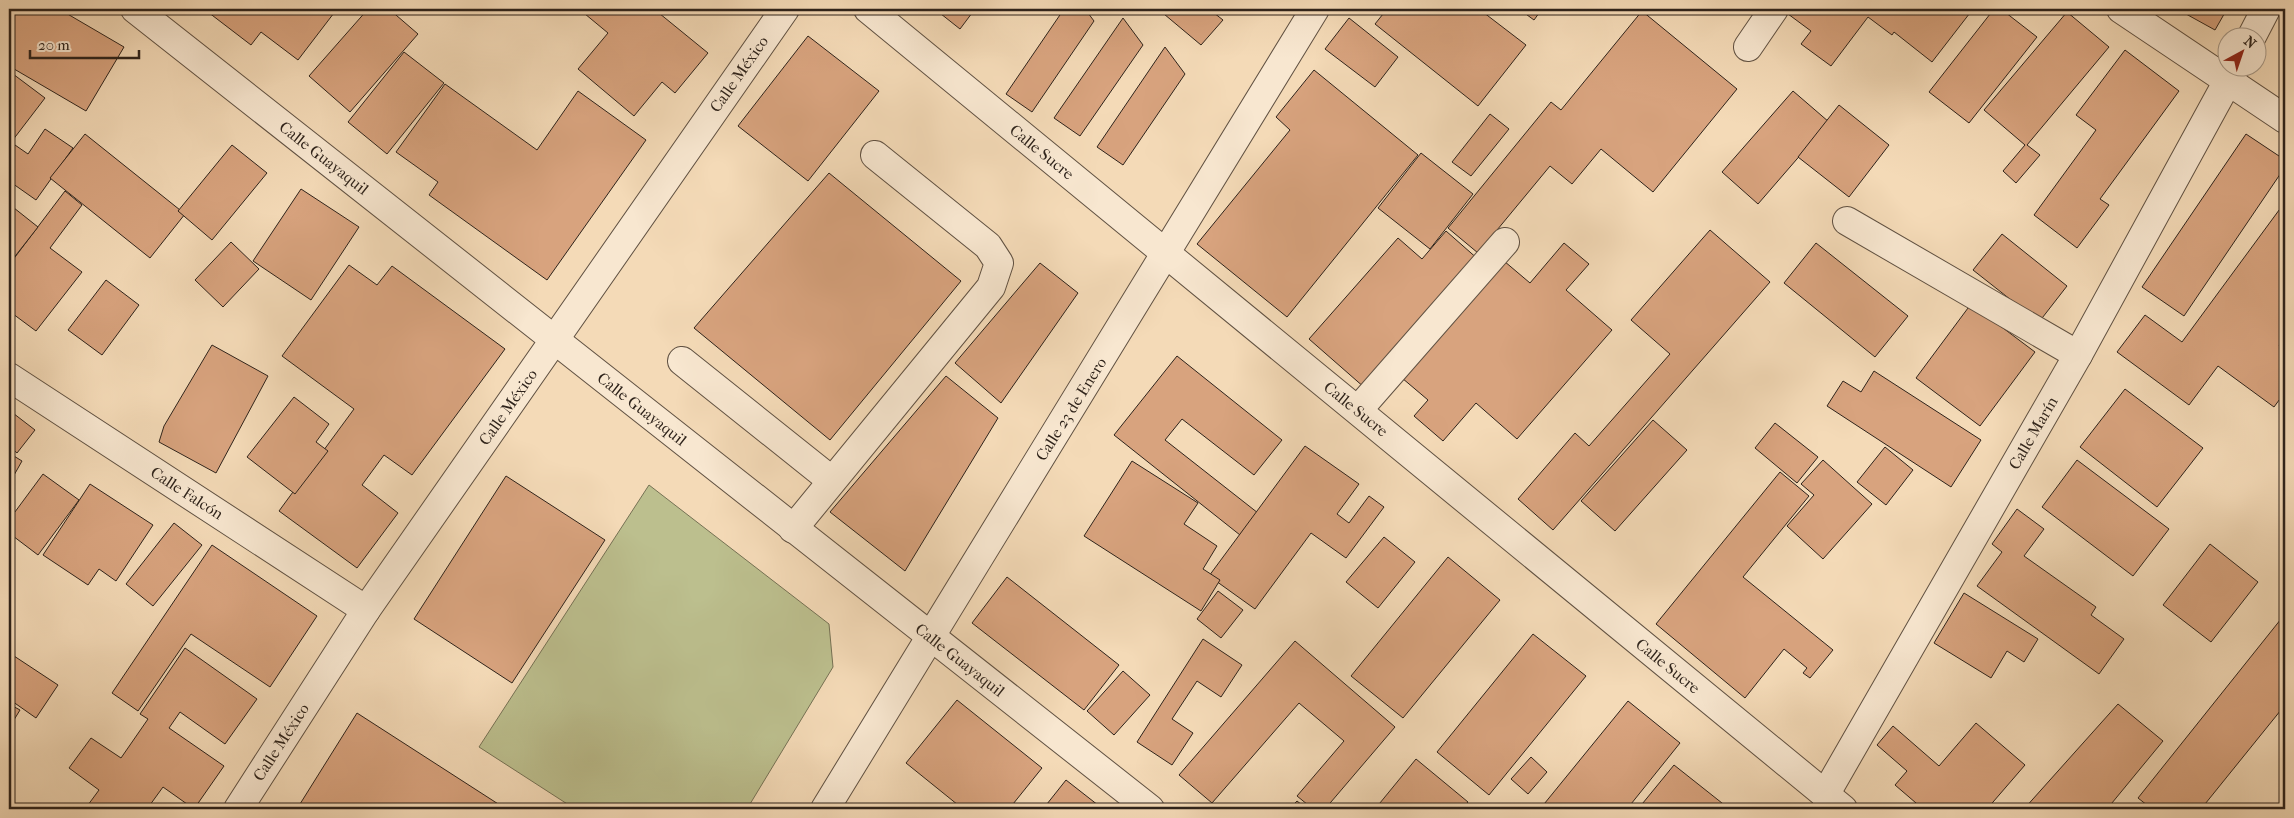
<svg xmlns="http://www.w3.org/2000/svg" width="2294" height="818" viewBox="0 0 2294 818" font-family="'IM FELL French Canon',serif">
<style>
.green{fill:#bcbf8e;stroke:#757154}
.building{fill:#d8a37e;stroke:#2e231b}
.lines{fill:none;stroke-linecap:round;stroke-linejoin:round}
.minor-casing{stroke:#605142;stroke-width:30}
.minor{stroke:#f8e7d0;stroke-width:28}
.labels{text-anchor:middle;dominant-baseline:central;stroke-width:5;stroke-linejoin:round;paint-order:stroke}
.street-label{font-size:16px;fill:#2e231b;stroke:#f8e7d0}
</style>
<rect width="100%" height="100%" fill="#f4dab7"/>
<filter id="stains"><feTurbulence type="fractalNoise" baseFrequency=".004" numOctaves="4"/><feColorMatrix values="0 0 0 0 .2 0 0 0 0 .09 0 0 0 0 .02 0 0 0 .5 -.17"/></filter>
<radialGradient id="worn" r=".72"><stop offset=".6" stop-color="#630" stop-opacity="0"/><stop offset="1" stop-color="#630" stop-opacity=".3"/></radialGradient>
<path class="green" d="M649 485 829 624 833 667 747 809H575L479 747Z"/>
<g class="building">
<path d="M15 9H59L124 47 86 111 9 66V20Z"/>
<path d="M204 9H337L298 60 261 32 251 45Z"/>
<path d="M368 9H389L418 34 350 112 309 76Z"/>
<path d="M579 9H654L708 53 675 93 662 82 634 116 578 69 608 33Z"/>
<path d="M938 9H975L960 29 936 10Z"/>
<path d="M1064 9H1085L1094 21 1032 112 1006 94Z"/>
<path d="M1158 9H1209L1223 20 1201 45Z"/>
<path d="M1387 9H1479L1526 45 1478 106 1375 24Z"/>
<path d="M1519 9H1542L1534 20Z"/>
<path d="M1785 9H1973L1932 62 1894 32 1892 35 1868 17 1831 66 1801 44 1811 31 1784 11Z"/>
<path d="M1994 9H2001L2037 37 1969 123 1929 92Z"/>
<path d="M2177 9H2227L2215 30Z"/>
<path d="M1642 11 1737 89 1653 192 1601 149 1572 184 1550 166 1478 253 1448 228 1551 102 1561 110Z"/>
<path d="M2067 12 2109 47 2027 145 2040 155 2016 183 2003 171 2025 145 1984 110Z"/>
<path d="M1123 18 1143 45 1080 136 1054 118Z"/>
<path d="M1349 18 1398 57 1375 87 1325 49Z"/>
<path d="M808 36 879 91 808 181 738 126Z"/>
<path d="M1165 47 1185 74 1123 165 1097 147Z"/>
<path d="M2125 50 2179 91 2100 199 2109 205 2077 248 2034 215 2096 130 2076 115Z"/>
<path d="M404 52 444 83 387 154 348 122Z"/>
<path d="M1314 70 1418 155 1287 317 1197 244 1290 130 1276 117Z"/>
<path d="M9 71 45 98 9 145Z"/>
<path d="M445 84 537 150 578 91 646 140 547 280 429 195 438 182 396 152Z"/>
<path d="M1793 91 1829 122 1758 204 1722 172Z"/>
<path d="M1839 105 1889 145 1849 197 1798 157Z"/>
<path d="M1490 114 1509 129 1471 176 1452 162Z"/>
<path d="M45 129 73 148 36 200 9 181V153L15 145 28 154Z"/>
<path d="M85 134 185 214 150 258 50 178Z"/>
<path d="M2246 134 2285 160V167L2184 316 2142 287Z"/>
<path d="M232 145 267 173 212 240 178 211Z"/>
<path d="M1421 153 1473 194 1430 249 1378 208Z"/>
<path d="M829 173 961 281 830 440 694 328Z"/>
<path d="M301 189 359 227 311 300 253 261Z"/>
<path d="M65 191 82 205 50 248 82 272 36 331 9 311V265Z"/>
<path d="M2285 202V338L2279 346 2285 350V392L2274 407 2218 366 2189 405 2117 352 2145 315 2182 342Z"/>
<path d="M9 204 38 227 9 264Z"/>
<path d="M1710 230 1770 282 1553 530 1518 499 1575 433 1589 446 1670 354 1631 320Z"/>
<path d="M1446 231 1479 260 1365 388 1309 339 1398 238 1422 259Z"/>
<path d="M2002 234 2067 286 2039 322 1973 270Z"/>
<path d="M231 242 259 269 223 307 195 280Z"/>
<path d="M1564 243 1589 264 1566 290 1612 330 1517 439 1476 403 1443 441 1414 416 1428 400 1402 378 1504 261 1530 283Z"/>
<path d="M1816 243 1908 316 1875 357 1784 283Z"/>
<path d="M1040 263 1078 293 1001 403 955 363Z"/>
<path d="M349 265 377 285 392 266 505 349 412 475 384 455 362 485 398 513 357 568 279 511 354 409 282 356Z"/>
<path d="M106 280 139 305 102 355 68 330Z"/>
<path d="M1971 304 2035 352 1980 426 1916 378Z"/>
<path d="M212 345 268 376 216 473 159 442 164 426Z"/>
<path d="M1177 356 1282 440 1254 475 1182 419 1165 440 1258 513 1240 535 1114 435Z"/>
<path d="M1874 371 1981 440 1951 487 1827 406 1843 381 1861 392Z"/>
<path d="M946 376 998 418 905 571 830 512Z"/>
<path d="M2125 389 2203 448 2157 507 2080 447Z"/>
<path d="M294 397 329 424 316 442 328 451 295 494 247 457Z"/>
<path d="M9 410 35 430 17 453 9 446Z"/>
<path d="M1653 420 1687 450 1615 531 1581 501Z"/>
<path d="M1775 423 1818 457 1797 483 1755 448Z"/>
<path d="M1305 446 1359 484 1337 514 1349 523 1369 496 1384 507 1346 558 1311 533 1255 609 1209 576Z"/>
<path d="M1885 447 1913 470 1886 505 1857 482Z"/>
<path d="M9 453 22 461 9 484Z"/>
<path d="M1823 460 1872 504 1823 559 1787 526 1814 495 1801 484Z"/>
<path d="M2077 460 2169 529 2133 576 2042 507Z"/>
<path d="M1132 461 1198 503 1184 524 1217 546 1203 569 1220 580 1201 611 1084 536Z"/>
<path d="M1780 472 1809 496 1743 577 1833 650 1810 678 1803 673 1807 668 1784 649 1745 698 1656 624Z"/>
<path d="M43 474 79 500 38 555 9 533V520Z"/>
<path d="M506 476 605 540 512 683 414 619Z"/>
<path d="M90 484 153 525 116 581 99 569 88 585 43 555Z"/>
<path d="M2017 509 2044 529 2024 556 2096 607 2091 615 2124 639 2099 674 1977 586 2002 552 1992 544Z"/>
<path d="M174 523 202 545 153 606 126 584Z"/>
<path d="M1384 537 1415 562 1378 608 1346 582Z"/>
<path d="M2210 544 2258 582 2211 642 2163 605Z"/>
<path d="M212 545 317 616 270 687 191 634 138 711 112 693Z"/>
<path d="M1448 557 1500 600 1403 718 1351 676Z"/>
<path d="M1007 577 1119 665 1084 710 972 623Z"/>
<path d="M1218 591 1243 610 1221 638 1197 619Z"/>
<path d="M1964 593 2038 639 2024 662 2007 651 1991 678 1934 643Z"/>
<path d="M2285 614V705L2201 809H2152L2138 798Z"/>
<path d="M1533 634 1586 676 1489 795 1437 752Z"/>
<path d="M1203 639 1242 665 1221 697 1197 681 1172 719 1193 733 1172 765 1137 742Z"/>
<path d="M1295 641 1395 727 1325 809H1313L1297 796 1344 741 1299 703 1212 803 1179 775Z"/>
<path d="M185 648 257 699 225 744 180 712 169 728 224 766 194 809 163 787 147 809H85L99 790 69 768 91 738 121 758 148 719 140 714Z"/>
<path d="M11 654 58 685 36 718 9 699V658Z"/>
<path d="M1123 671 1150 695 1114 735 1087 711Z"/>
<path d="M957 700 1042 768 1009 809H963L906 763Z"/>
<path d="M1628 701 1680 743 1627 809H1540Z"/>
<path d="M9 704 20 710 9 728Z"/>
<path d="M2118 704 2163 741 2107 809H2024Z"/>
<path d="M357 713 506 809H307L300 804Z"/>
<path d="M1976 723 2025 765 1987 809H1923L1895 785 1907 771 1877 745 1893 726 1939 766Z"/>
<path d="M1531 757 1547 772 1528 794 1511 779Z"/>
<path d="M1416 759 1468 802 1462 809H1375Z"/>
<path d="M1674 765 1727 807 1725 809H1638Z"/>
<path d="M1066 780 1103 809H1043Z"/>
<path d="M1297 801 1307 809H1289Z"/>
</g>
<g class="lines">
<g class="minor-casing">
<g id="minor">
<path d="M135 9 1150 809"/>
<path d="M868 9 1843 809"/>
<path d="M2121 9 2285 119"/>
<path d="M2251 38 2266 9"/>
<path d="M1748 47 1774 9"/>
<path d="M1847 221 2078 355"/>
<path d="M682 361 831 480"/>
<path d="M9 377 366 610"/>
<path d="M1358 410 1505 242"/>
<path d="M793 529 991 287 999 263 988 246 875 155"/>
<path d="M1825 795 2078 355 2235 68"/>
<path d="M238 809 366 610 785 9"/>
<path d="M825 809 1315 9"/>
</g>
</g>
<use href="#minor" class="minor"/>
</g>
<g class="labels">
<g class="street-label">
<text transform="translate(739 74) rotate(-55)">Calle México</text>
<text transform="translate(1042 152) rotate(39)">Calle Sucre</text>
<text transform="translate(324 158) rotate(38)">Calle Guayaquil</text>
<text transform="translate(508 407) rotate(-55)">Calle México</text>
<text transform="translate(642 409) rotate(38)">Calle Guayaquil</text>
<text transform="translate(1071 409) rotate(-58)">Calle 23 de Enero</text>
<text transform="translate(1356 409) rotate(39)">Calle Sucre</text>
<text transform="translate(2033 433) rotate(-60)">Calle Marín</text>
<text transform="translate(187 493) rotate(33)">Calle Falcón</text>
<text transform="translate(960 660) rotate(38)">Calle Guayaquil</text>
<text transform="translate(1668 666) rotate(39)">Calle Sucre</text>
<text transform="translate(281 742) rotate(-57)">Calle México</text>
</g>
</g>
<rect width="2294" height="818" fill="none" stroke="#f4dab7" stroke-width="30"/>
<rect x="10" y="10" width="2274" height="798" fill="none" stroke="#2e231b" stroke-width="2.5"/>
<rect x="15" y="15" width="2264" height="788" fill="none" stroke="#2e231b"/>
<g transform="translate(2242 52) rotate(40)"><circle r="24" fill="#f8e7d0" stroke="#a79988"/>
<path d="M0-4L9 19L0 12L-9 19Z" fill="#8f2418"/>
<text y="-8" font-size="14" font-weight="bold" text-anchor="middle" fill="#2e231b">N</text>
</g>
<path d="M30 50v8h109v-8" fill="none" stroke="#2e231b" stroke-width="2.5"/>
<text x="38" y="50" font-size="15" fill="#2e231b" stroke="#f8e7d0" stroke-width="4" paint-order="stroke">20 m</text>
<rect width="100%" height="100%" filter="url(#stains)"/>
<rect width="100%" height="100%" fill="url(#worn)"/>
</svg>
